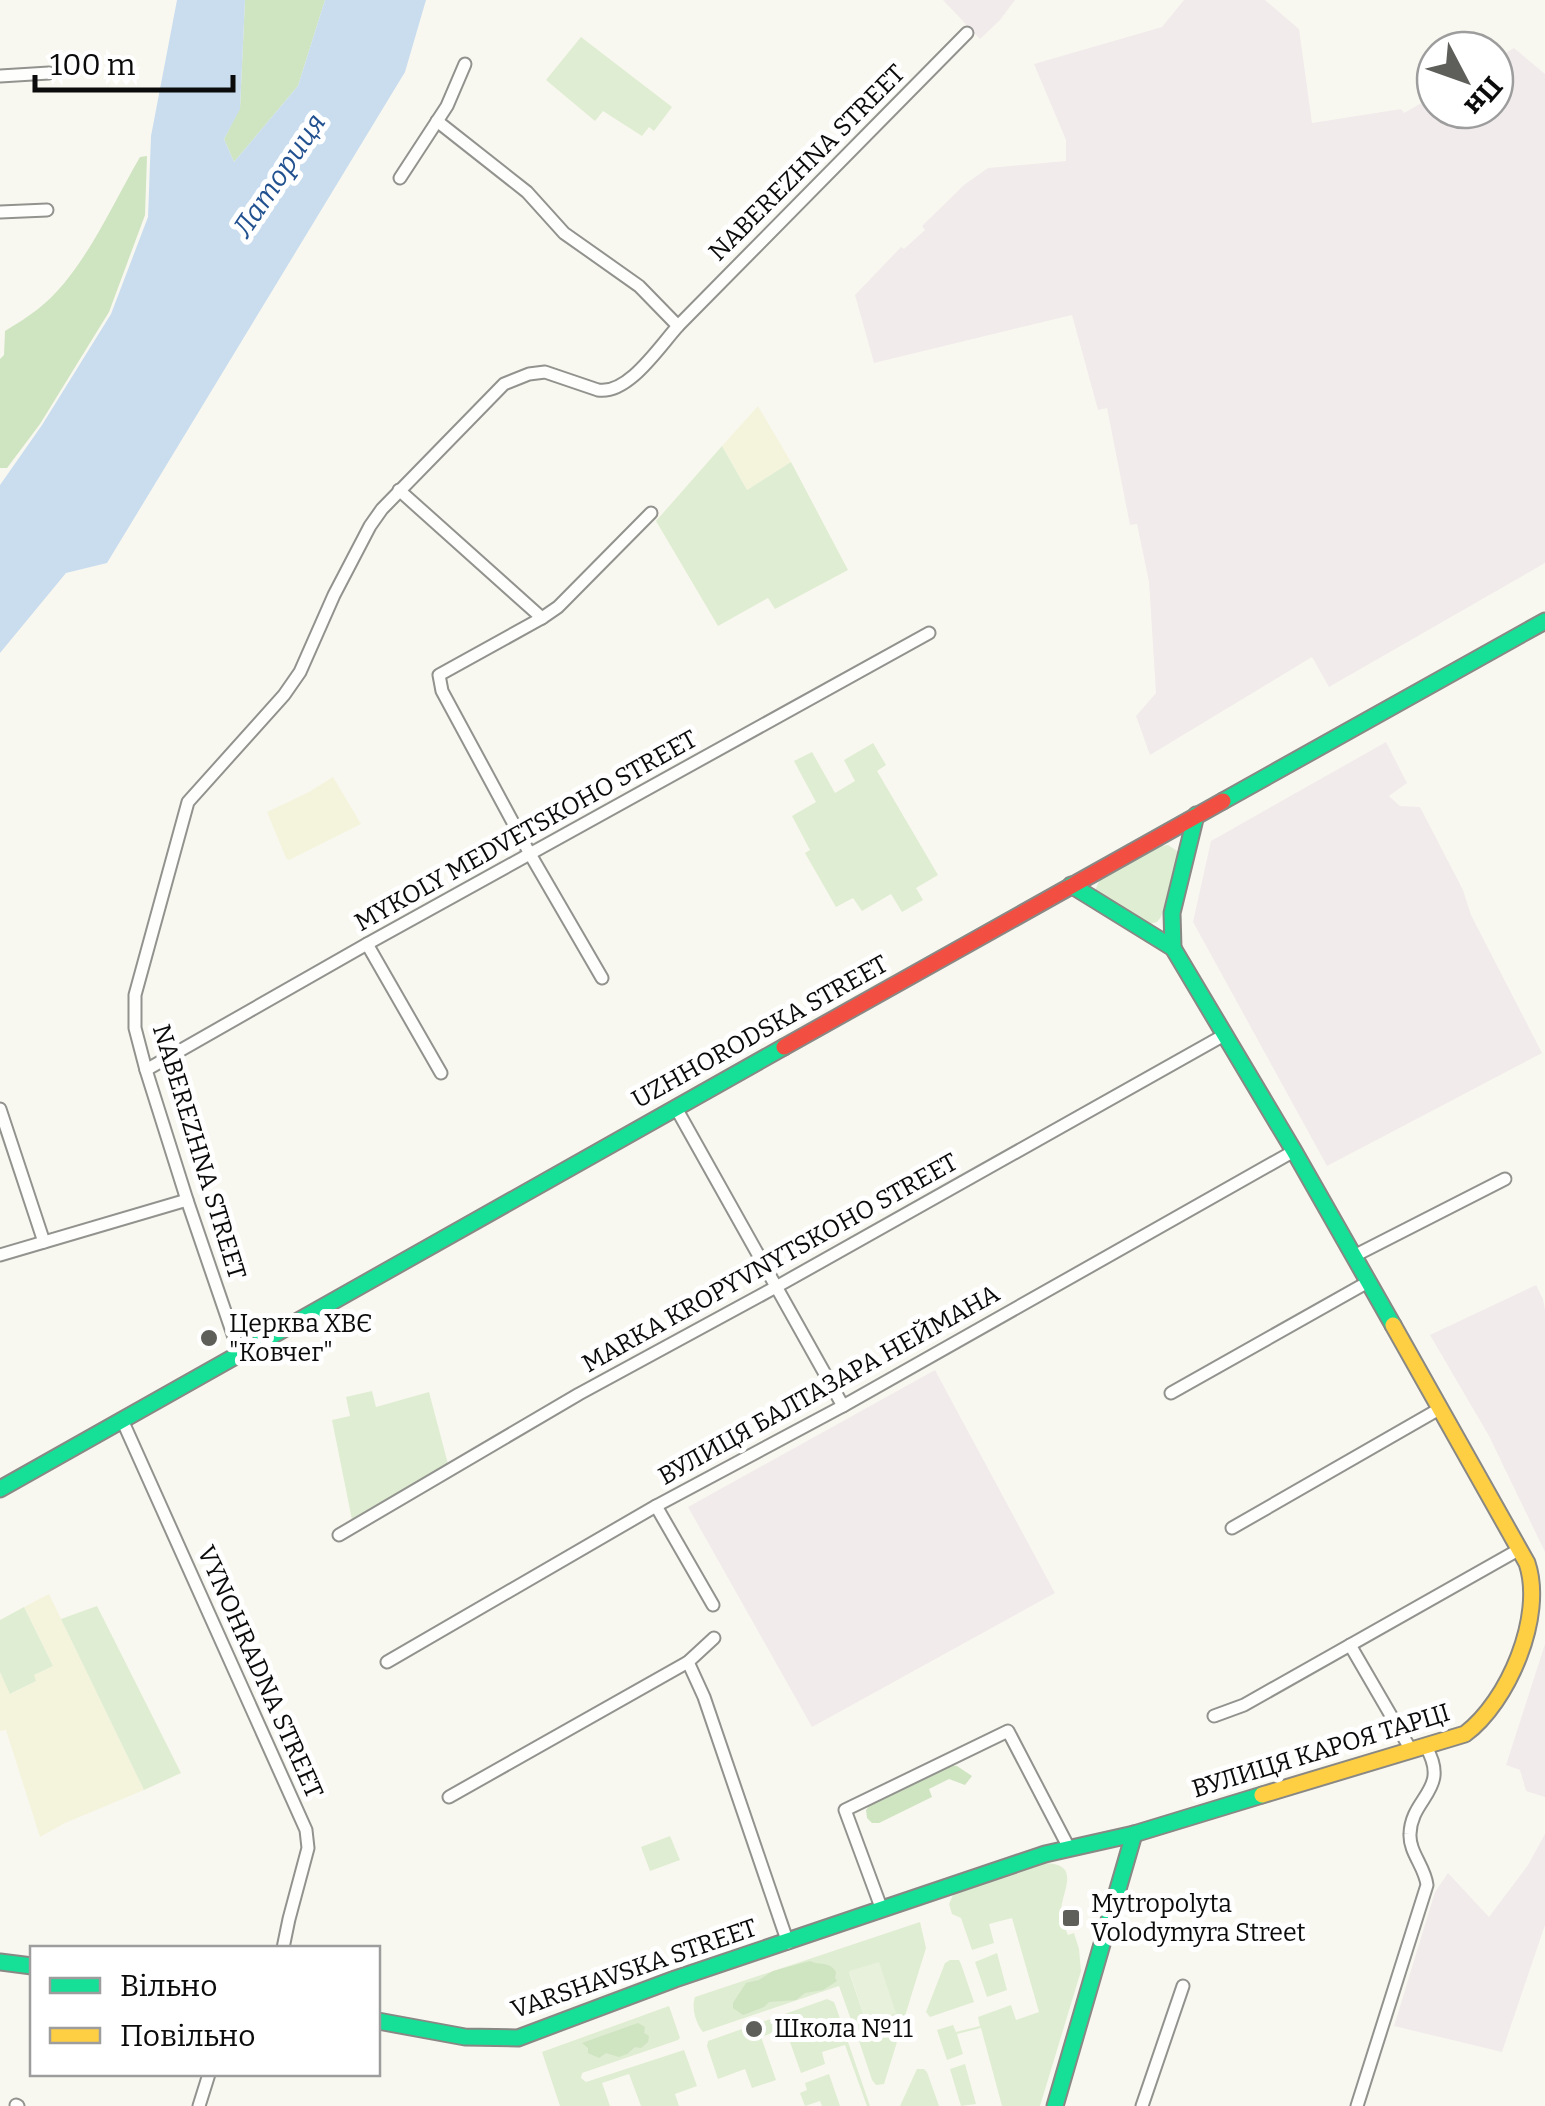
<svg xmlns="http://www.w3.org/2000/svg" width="1545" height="2106" viewBox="0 0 1545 2106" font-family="Bitter,serif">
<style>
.industrial{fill:#f1ebec}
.farmland{fill:#f4f4dd}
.green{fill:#dfedd2}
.forest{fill:#cfe4c1}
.pitch{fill:#e8f1db}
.water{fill:#c9ddef}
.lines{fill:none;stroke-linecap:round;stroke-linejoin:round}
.street-casing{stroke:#92928e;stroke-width:15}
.fast-casing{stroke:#898885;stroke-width:19}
.slow-casing{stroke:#898885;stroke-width:19}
.jam-casing{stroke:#898885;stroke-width:19}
.street{stroke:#fefefd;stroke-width:11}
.fast{stroke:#16e098;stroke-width:15}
.slow{stroke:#ffcf43;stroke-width:15}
.jam{stroke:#f24e42;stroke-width:15}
.poi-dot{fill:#5e5e5b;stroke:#fff;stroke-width:4}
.labels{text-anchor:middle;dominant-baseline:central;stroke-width:10;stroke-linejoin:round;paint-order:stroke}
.street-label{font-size:25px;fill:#0b0b0b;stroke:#fff}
.poi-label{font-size:25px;fill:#0b0b0b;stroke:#fff;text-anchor:start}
.water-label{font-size:28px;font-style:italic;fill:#225190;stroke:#fff}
</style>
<rect width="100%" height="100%" fill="#f9f8f0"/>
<g class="industrial">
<path d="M943 0H1015L1000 20 980 39Z"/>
<path d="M1184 0H1265L1299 29 1312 123 1401 109 1404 113 1435 95V110H1495V59L1514 48 1545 74V563L1329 687 1312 657 1150 755 1136 716 1156 693 1149 582 1137 524 1130 525 1107 408 1098 410 1072 315 874 363 855 295 901 247 904 249 925 230 922 226 964 185 988 168 1066 161V140L1034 64 1162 27Z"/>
<path d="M1386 742 1407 783 1389 796 1400 806 1420 807 1463 890 1471 915 1542 1053 1327 1166 1193 922 1211 841Z"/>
<path d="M1536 1285 1543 1299 1545 1310V1552L1489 1436 1430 1335Z"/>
<path d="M935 1370 1055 1593 812 1727 688 1507Z"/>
<path d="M1545 1644V1797L1526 1791 1520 1770 1506 1765Z"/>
<path d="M1545 1834V1925L1502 2052 1394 2026 1435 1892 1448 1873 1489 1917 1528 1865Z"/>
</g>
<g class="farmland">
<path d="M758 406 791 462 747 490 722 446Z"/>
<path d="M333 777 361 824 289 860 286 858 267 812 309 792Z"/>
<path d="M49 1594 144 1790 65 1823 40 1837 6 1730 0 1731V1672L11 1694 36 1681 33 1675 53 1666 24 1607Z"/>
</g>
<g class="green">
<path d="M581 37 672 107 654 131 649 127 642 136 603 111 595 121 546 80Z"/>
<path d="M722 446 747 490 791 462 848 570 775 609 768 598 718 626 656 521Z"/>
<path d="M873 743 886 765 877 771 938 875 916 888 923 900 902 912 891 894 862 911 853 898 836 907 805 853 810 850 792 816 816 802 794 761 812 752 835 793 855 781 844 760Z"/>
<path d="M1168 845 1177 851 1178 857 1161 917 1157 922 1149 924 1099 896 1095 891 1099 881 1161 846Z"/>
<path d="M372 1391 376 1407 429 1392 448 1464 352 1520 332 1420 350 1416 346 1397Z"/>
<path d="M97 1606 181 1773 144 1790 61 1619Z"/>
<path d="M24 1607 53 1666 34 1675 36 1681 10 1694 0 1672V1620Z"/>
<path d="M670 1836 680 1860 650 1871 641 1847Z"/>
<path d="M1045 1863C1081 1864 1063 1889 1061 1910 1060 1918 1065 1927 1068 1935L1074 1933 1079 1949 1081 1971 1040 2106H1002L981 2028 957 2034 963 2054 947 2060 937 2030 953 2025 956 2032 980 2026 978 2017 1011 2005 1016 2020 1039 2012 1012 1918 989 1924 994 1943 972 1950 961 1918 952 1914 949 1904 954 1893Z"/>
<path d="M920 1922 926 1948 884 2084 876 2085 872 2080 858 2038 881 2030 884 2019 895 2012 849 1972 866 2022 864 2028 855 2031 839 1986 703 2032C696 2024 691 2007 695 1997Z"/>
<path d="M997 1953 1007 1990 987 1997 975 1962Z"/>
<path d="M950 1960H959L961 1964 974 2002 930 2017 926 2012 945 1963Z"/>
<path d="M827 1999 834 2002 836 2007 870 2106H867L845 2045 822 2052 825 2064 801 2073 785 2028 761 2037 776 2080 752 2088 745 2069 718 2079 707 2046 708 2041Z"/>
<path d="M669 2006 680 2038 678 2040 582 2073 581 2078 586 2082 684 2050 697 2086 675 2094 679 2106H641L629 2074 602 2083 610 2106H560L542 2052Z"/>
<path d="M965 2064 976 2104 961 2106 950 2069Z"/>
<path d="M917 2069H924L927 2072 939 2106H900Z"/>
<path d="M829 2074 840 2106H822L820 2101 805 2106 800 2093 807 2090 805 2083Z"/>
</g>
<g class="forest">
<path d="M245 0H325L298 86 234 162 224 139 240 108Z"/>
<path d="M147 156 145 215 109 312 40 424 7 468H0V359L4 355 5 331C16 324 28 317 38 309 82 275 112 205 140 157Z"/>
<path d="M948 1765 957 1766 972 1776 965 1785 949 1779 929 1789 932 1797 879 1823H872L867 1818 866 1810 870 1805Z"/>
<path d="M810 1961C821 1966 829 1961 836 1972L835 1978 837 1981 823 1990 805 1993 796 2000 769 2002 764 2007 743 2015 733 2008V2003L746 1983 759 1980 773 1971Z"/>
<path d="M638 2023 645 2027 644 2033 649 2036 648 2042 641 2048 635 2047 627 2054 619 2057 606 2053 599 2058 588 2053V2048L582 2043Z"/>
</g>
<path class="pitch" d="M879 1962 896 2013 866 2022 849 1971Z"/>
<path class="water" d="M177 0H245L240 109 224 139 234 162 298 86 325 0H426L405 72 107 563 66 573 0 653V485L42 425 111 314 148 217 151 136Z"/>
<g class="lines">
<g class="street-casing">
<g id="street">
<path d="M0 76 49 73"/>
<path d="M437 121 527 192 564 233 639 286 678 326"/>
<path d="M400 178 447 106 465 64"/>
<path d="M0 212 47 210"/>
<path d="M399 490 542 618 558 607 651 513"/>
<path d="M542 618 439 675 442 691 530 854 602 978"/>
<path d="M367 944 441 1073"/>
<path d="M146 1070 367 944 929 633"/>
<path d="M676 1108 843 1406"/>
<path d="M0 1109 44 1242"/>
<path d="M0 1255 187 1200"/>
<path d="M1354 1256 1505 1179"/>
<path d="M240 1355 187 1200 146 1070 135 1028V995L188 802 284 695 300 672 334 595 370 526 382 509 504 384 529 374 545 372 598 390C628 395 659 347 678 326L967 33"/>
<path d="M1171 1393 1368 1282"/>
<path d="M123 1422 306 1830 308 1848 289 1919 283 1948"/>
<path d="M656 1506 713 1605"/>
<path d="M1232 1528 1441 1408"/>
<path d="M339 1535 579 1394 776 1287 1226 1034"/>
<path d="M1350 1645 1411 1750"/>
<path d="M387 1662 656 1506 843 1406 1294 1151"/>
<path d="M688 1662 704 1697 788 1943"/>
<path d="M1214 1716 1244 1705 1520 1549"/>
<path d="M449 1797 688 1662 714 1638"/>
<path d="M882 1910 845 1810 1008 1731 1069 1848"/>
<path d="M16 2105 18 2106"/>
<path d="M199 2106 209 2074"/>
<path d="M1142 2106 1183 1986"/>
<path d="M1357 2106 1427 1885C1425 1867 1409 1852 1410 1834 1411 1797 1451 1790 1426 1747"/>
</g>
</g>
<g class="fast-casing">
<g id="fast">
<path d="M1223 801 1545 621"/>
<path d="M1071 885 1173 948 1294 1151 1393 1325"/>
<path d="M1173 948 1172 913 1196 815"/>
<path d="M0 1489 784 1047"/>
<path d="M0 1962 32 1966"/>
<path d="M378 2021 465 2037 518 2038 675 1979 1045 1854 1134 1834 1262 1795"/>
<path d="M1055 2106 1134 1834"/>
</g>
</g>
<g class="slow-casing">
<path id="slow" d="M1262 1795 1465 1734C1508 1702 1545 1616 1527 1563L1393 1325"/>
</g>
<g class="jam-casing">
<path id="jam" d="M784 1047 1223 801"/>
</g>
<use href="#street" class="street"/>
<use href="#fast" class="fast"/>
<use href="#slow" class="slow"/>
<use href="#jam" class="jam"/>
</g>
<g class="poi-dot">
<circle cx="209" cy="1338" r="10"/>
<rect x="1061" y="1908" width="20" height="20" rx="5"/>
<circle cx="754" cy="2029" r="10"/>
</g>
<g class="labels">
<g class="street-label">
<text transform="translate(807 163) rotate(-45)">NABEREZHNA STREET</text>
<text transform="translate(526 831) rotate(-29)">MYKOLY MEDVETSKOHO STREET</text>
<text transform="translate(760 1032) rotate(-29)">UZHHORODSKA STREET</text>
<text transform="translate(199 1152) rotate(73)">NABEREZHNA STREET</text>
<text transform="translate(770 1263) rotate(-29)">MARKA KROPYVNYTSKOHO STREET</text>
<text transform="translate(829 1385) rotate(-29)">ВУЛИЦЯ БАЛТАЗАРА НЕЙМАНА</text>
<text transform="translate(260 1672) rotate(66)">VYNOHRADNA STREET</text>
<text transform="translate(1321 1751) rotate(-17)">ВУЛИЦЯ КАРОЯ ТАРЦІ</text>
<text transform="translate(634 1969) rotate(-19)">VARSHAVSKA STREET</text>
</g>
<g class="poi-label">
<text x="229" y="1324">Церква ХВЄ<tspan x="229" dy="29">"Ковчег"</tspan></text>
<text x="1091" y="1904">Mytropolyta<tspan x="1091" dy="29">Volodymyra Street</tspan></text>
<text x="774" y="2029">Школа №11</text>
</g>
<g class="water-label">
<text transform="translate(279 175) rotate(-56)">Латориця</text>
</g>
</g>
<rect x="30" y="1946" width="350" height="130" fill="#ffffff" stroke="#9d9d9d" stroke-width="2.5"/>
<rect x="50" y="1978" width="50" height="15" fill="#16e098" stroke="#9d9d9d" stroke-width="2.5"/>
<text x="120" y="1996" font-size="30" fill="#0b0b0b">Вільно</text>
<rect x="50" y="2028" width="50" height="15" fill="#ffcf43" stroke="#9d9d9d" stroke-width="2.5"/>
<text x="120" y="2046" font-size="30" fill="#0b0b0b">Повільно</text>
<g transform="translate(1465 80) rotate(131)"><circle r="48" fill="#ffffff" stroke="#9d9d9d" stroke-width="2.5"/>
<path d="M0-8L18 38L0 25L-18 38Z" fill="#5e5e5b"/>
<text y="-15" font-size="28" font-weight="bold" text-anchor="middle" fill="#0b0b0b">Пн</text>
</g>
<path d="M35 75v15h198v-15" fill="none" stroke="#0b0b0b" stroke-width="5"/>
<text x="50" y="75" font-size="30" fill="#0b0b0b" stroke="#ffffff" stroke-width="8" paint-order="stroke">100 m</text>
</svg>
